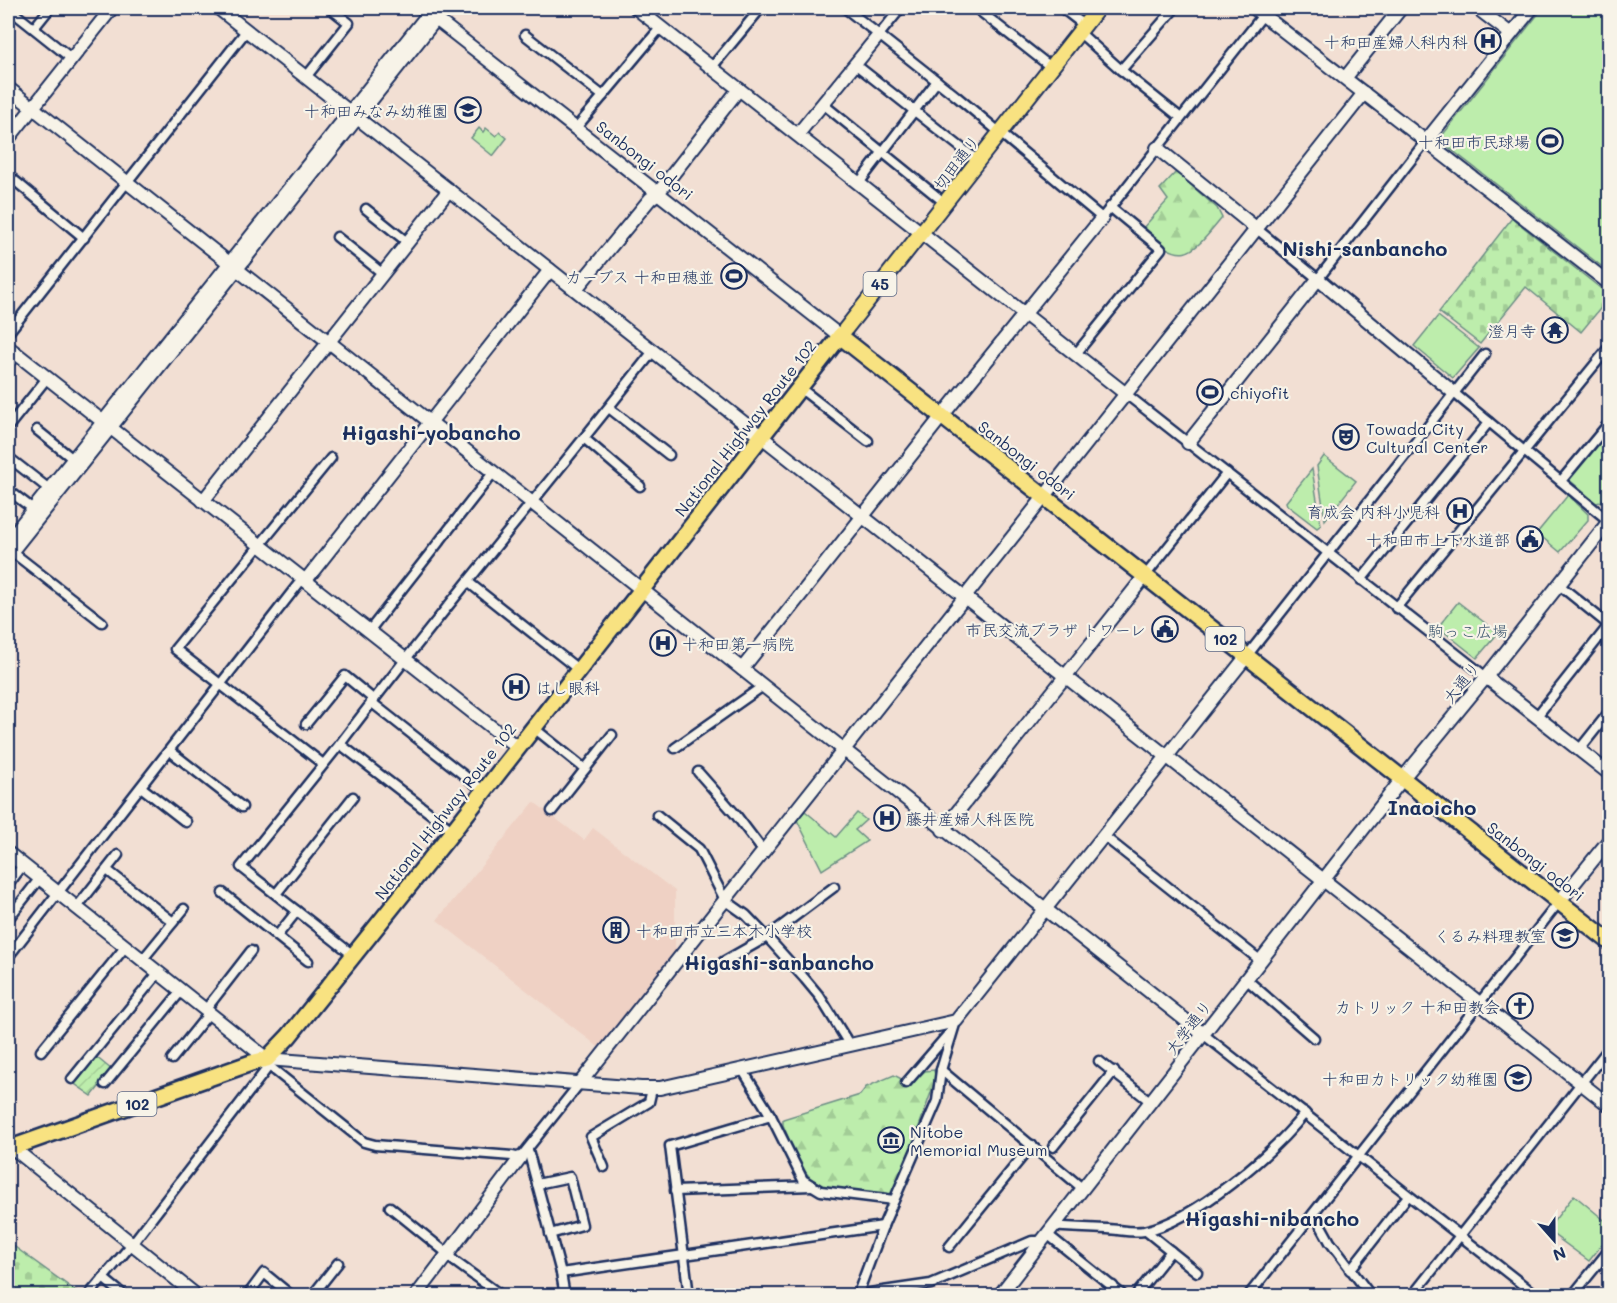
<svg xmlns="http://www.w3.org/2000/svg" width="1617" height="1303" viewBox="0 0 1617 1303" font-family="Mali,'Klee One',sans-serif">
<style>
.built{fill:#efd1c4}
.green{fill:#bdedac;stroke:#6c8e85;stroke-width:1.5}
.forest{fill:url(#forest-firs);stroke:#6c8e85;stroke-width:1.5}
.cemetery{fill:url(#cemetery-stones);stroke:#6c8e85;stroke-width:1.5}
.garden{fill:url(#garden-furrows);stroke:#6c8e85;stroke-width:1.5}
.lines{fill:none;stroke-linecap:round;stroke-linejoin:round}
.street-casing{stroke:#1b2f5e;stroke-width:13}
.secondary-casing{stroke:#1b2f5e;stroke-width:16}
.primary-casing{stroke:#1b2f5e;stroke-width:18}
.highway-casing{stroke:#1b2f5e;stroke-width:20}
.street{stroke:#f7f3e8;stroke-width:8}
.secondary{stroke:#f7f3e8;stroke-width:12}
.primary{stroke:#f8e281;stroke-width:14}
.highway{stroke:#f8e281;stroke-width:15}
.labels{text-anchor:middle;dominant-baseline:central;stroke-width:4.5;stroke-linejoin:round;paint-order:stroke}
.shield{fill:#f7f3e8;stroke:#5d6a87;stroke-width:1.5}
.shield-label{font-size:15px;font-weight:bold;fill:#1b2f5e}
.poi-label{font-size:16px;fill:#1b2f5e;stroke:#f7f3e8;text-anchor:end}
.street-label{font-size:16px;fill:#1b2f5e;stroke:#f7f3e8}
.park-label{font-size:16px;fill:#3b556e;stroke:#f7f3e8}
.quarter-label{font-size:20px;font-weight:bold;fill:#1b2f5e;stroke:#f7f3e8}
</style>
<defs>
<pattern id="forest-firs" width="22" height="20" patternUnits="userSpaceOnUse" patternTransform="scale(1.5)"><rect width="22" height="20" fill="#bdedac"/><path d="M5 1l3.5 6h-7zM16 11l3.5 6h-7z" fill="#a2cc96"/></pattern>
<pattern id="cemetery-stones" width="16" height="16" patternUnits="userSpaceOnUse" patternTransform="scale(1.5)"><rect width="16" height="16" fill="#bdedac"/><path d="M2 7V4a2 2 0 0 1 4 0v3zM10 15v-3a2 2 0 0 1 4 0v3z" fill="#a2cc96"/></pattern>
<pattern id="garden-furrows" width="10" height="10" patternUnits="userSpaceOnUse" patternTransform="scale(1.5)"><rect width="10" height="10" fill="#bdedac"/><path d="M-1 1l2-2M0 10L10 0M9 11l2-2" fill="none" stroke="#a2cc96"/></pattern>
</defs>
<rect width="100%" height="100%" fill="#f2dfd3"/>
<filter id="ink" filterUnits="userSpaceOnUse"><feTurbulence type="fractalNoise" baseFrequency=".0167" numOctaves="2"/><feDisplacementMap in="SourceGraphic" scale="12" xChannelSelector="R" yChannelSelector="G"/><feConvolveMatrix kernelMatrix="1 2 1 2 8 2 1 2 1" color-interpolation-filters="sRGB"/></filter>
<g filter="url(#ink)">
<path class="built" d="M534 802 584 840 593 828 675 891V947L679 950 601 1049 437 920Z"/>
<g class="green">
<path d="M1543 8H1609V272L1443 143 1441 137Z"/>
<path d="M479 128 483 132 486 128 496 136 500 132 507 138 493 156 471 138Z"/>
<path d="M1438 316 1479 348 1453 378 1414 346Z"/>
<path d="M1609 427V491L1601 502 1596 503 1566 477Z"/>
<path d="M1324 456 1356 481 1325 520 1317 466Z"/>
<path d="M1312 469 1321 525 1317 528 1287 505 1286 502Z"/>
<path d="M1568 495 1588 514V520L1560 552 1537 533Z"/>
<path d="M1458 602 1498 633 1477 658 1438 627Z"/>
<path d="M805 811 836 837 857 813 866 820 855 830 867 841 822 870 797 820Z"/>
<path d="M1574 1195 1609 1224V1236L1589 1261 1547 1230Z"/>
</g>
<g class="forest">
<path d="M1176 172 1217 208 1222 218C1189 258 1183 266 1142 229L1168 200 1160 189Z"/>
<path d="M934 1070 935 1075 934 1084 916 1135 890 1198 864 1200 839 1198 815 1183 800 1166 783 1125V1119L860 1095 866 1087 894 1075 911 1084 925 1071Z"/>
</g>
<g class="cemetery">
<path d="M1512 218 1609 295V298L1581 332 1526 287 1480 344 1439 312Z"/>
<path d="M8 1242 77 1292 72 1295H8Z"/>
</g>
<path class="garden" d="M95 1056 112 1070 92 1096 72 1082Z"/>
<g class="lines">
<g class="street-casing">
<g id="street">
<path d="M8 8 72 59"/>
<path d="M845 8 956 96 1102 218 1263 15"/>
<path d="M976 8 1052 68"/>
<path d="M1062 8 1084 25"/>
<path d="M34 28 50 8"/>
<path d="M1079 32 1121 70 1181 118"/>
<path d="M525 35 603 96 575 129"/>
<path d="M879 35 901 8"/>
<path d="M855 64 978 161"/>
<path d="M712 67 761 8"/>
<path d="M1121 70 1175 8"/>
<path d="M306 77 349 23 330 8"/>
<path d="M603 96 661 27"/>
<path d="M823 104 945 203"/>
<path d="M8 175 84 238"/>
<path d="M859 183 937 81"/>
<path d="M366 209 407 242"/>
<path d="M1257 229 1318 279 1426 141"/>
<path d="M337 237 382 273"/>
<path d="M8 333 247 30"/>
<path d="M1075 355 1161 249 1110 207"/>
<path d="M8 364 16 354"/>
<path d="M800 388 868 441"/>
<path d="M1454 393 1610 522"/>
<path d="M1126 394 1486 677"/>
<path d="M609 408 669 455"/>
<path d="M8 427 47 378"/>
<path d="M37 430 73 459"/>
<path d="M585 439 640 486"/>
<path d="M8 457 49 489"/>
<path d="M1561 481 1610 422"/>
<path d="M8 490 33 509"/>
<path d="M11 551 102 622"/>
<path d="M1145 576 1227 473"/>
<path d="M1361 580 1489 422"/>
<path d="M468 582 579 670"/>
<path d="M1558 584 1610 626"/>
<path d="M1396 608 1610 346"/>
<path d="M369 631 493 473"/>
<path d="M1246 657 1485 354"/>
<path d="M371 702 484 791"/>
<path d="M1537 716 1609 625"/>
<path d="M306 724 345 676 373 699"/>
<path d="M534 728 585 769"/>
<path d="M340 744C441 610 550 483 654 350"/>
<path d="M675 748 763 686"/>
<path d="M1579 750 1610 711"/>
<path d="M170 751 242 807"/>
<path d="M323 764 175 649 331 458"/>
<path d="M698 772 736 815 764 852"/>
<path d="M141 787 186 822"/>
<path d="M552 811 612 735"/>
<path d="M657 815 699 849 725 900 746 915 767 937 805 979 820 997 849 1044"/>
<path d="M1105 837 1261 961"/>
<path d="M107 870 173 922"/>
<path d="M8 885 23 865"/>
<path d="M223 893 308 961"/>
<path d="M276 894 353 797"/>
<path d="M77 907 118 855"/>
<path d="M8 919 40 878"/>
<path d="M277 936 297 911"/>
<path d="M353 955 241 867 340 744 453 831"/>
<path d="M8 957 303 578"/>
<path d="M143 959 184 909"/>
<path d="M723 962 767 937 834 887"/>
<path d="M1246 979 1314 1038"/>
<path d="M206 1009 251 951"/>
<path d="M1203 1034 1537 1296"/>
<path d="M41 1051 126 946"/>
<path d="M172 1059 210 1012"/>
<path d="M267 1059 269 1066 364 1142 375 1145 512 1156 520 1158 580 1083"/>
<path d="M1099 1061 1151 1102"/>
<path d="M742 1069 771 1116 803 1180 821 1191 894 1200"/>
<path d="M941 1070 1082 1188"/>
<path d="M72 1079 159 972"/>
<path d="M906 1083 950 1032"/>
<path d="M105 1084 182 990"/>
<path d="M1053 1147 1114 1071"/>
<path d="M528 1150 561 1273 565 1296"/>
<path d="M604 1167 591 1137 649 1102 652 1089"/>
<path d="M537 1184 570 1177 582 1225 550 1234"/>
<path d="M675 1191 812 1186"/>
<path d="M390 1207 448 1254 454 1261 502 1296"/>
<path d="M1314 1213 1330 1242 1371 1296"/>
<path d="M1053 1226C1072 1228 1089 1228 1108 1229 1121 1230 1132 1233 1144 1231 1195 1221 1273 1153 1305 1113"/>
<path d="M1146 1231 1197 1272"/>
<path d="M1047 1234 1124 1296"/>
<path d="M949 1247 1032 1145"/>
<path d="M1350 1270 1408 1196"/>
<path d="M561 1273 883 1226"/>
<path d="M103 1278 125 1296"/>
<path d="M88 1296 132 1244 269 1066"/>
<path d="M247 1296 264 1273 292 1296"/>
<path d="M312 1296 338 1263"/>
<path d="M689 1296 670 1146 771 1116"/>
<path d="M849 1296 931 1284 1032 1241H1041"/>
<path d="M857 1296 883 1226 937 1101 941 1070 956 1021"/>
<path d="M1105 1296 1113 1286"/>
<path d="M1135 1296 1171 1251"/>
<path d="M1248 1296 1559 902"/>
<path d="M1412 1296 1610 1047"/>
<path d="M1572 1296 1610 1249"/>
</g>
</g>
<g class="secondary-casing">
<g id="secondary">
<path d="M218 8 1610 1106"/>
<path d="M422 8 840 336"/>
<path d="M636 8 1126 394"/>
<path d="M1254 8 1610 284"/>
<path d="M1477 8 1511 34"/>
<path d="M1346 77 1401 8"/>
<path d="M8 88 1203 1034"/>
<path d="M798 134 879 35"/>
<path d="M8 139 112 8"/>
<path d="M1426 141 1532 8"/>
<path d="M1157 148 1257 229"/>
<path d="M576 289 650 199 658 193 739 89"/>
<path d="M8 347 518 748"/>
<path d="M1188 443 1318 279 1454 393"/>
<path d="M203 501 449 190"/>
<path d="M8 541 429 13 437 8"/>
<path d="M8 556 436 19 438 8"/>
<path d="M306 580 550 270"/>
<path d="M742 669 942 416 1102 218"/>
<path d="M1486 677 1610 774"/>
<path d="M943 830 1145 576"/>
<path d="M8 853 267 1059 641 1088H660L956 1021 1246 657"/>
<path d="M1559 902 1610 839"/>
<path d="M580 1083 1364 93"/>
<path d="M8 1144 197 1296"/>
<path d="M416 1296 520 1158"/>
<path d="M999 1296 1403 778 1486 677 1610 520"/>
</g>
</g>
<g class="primary-casing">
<path id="primary" d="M840 336 1098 8"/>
</g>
<g class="highway-casing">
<path id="highway" d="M8 1149 251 1063 267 1059 289 1036 453 831 840 336 1610 942"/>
</g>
<use href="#street" class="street"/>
<use href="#secondary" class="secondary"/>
<use href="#primary" class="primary"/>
<use href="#highway" class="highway"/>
</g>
</g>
<defs>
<g id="hospital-ring" transform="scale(1.35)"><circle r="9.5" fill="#f7f3e8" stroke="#1b2f5e" stroke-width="1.5"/><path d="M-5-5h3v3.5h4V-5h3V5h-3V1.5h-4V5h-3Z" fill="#1b2f5e"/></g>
<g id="school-ring" transform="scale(1.35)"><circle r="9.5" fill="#f7f3e8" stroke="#1b2f5e" stroke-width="1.5"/><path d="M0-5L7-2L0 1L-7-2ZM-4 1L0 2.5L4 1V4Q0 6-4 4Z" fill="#1b2f5e"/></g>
<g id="stadium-ring" transform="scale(1.35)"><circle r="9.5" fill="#f7f3e8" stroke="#1b2f5e" stroke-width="1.5"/><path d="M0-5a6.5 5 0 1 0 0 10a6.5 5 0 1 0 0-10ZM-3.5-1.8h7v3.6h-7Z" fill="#1b2f5e"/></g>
<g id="temple-ring" transform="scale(1.35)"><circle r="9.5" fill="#f7f3e8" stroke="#1b2f5e" stroke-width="1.5"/><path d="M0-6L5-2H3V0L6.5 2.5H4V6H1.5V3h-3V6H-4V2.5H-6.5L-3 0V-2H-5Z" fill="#1b2f5e"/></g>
<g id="theatre-ring" transform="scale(1.35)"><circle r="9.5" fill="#f7f3e8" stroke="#1b2f5e" stroke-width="1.5"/><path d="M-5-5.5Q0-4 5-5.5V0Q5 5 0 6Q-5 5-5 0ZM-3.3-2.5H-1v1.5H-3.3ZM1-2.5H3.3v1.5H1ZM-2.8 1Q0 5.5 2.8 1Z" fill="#1b2f5e"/></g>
<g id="civic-ring" transform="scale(1.35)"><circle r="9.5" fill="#f7f3e8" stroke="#1b2f5e" stroke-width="1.5"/><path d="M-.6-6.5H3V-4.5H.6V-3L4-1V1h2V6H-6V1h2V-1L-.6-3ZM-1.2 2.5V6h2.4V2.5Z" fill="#1b2f5e"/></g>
<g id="building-ring" transform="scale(1.35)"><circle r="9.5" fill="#f7f3e8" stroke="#1b2f5e" stroke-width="1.5"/><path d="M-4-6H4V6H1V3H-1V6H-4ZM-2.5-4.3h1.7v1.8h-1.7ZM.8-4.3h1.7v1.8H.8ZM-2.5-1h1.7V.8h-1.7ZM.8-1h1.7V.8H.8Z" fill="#1b2f5e"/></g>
<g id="church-ring" transform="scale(1.35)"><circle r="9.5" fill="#f7f3e8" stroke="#1b2f5e" stroke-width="1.5"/><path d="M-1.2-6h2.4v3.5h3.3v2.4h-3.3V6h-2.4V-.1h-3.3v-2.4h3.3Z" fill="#1b2f5e"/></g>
<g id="museum-ring" transform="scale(1.35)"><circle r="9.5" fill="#f7f3e8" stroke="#1b2f5e" stroke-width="1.5"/><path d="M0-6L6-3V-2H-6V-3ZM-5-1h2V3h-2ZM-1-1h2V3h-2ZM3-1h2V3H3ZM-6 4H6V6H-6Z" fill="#1b2f5e"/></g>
</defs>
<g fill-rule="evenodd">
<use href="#hospital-ring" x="1488" y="41"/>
<use href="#school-ring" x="468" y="110"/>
<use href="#stadium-ring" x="1550" y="141"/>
<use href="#stadium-ring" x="734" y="276"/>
<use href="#temple-ring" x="1555" y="330"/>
<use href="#stadium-ring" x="1210" y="392"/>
<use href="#theatre-ring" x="1346" y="437"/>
<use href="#hospital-ring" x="1460" y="511"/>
<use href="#civic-ring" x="1530" y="539"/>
<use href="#civic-ring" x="1165" y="629"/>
<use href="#hospital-ring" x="663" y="643"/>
<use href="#hospital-ring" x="516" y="687"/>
<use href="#hospital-ring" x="887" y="818"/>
<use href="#building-ring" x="616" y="930"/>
<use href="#school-ring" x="1565" y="935"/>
<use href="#church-ring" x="1520" y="1006"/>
<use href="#school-ring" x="1518" y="1078"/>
<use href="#museum-ring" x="891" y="1140"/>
</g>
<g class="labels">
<g class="shield">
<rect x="863.5" y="272" width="33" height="24" rx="4.5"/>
<rect x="1205.5" y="627" width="39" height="24" rx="4.5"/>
<rect x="117.5" y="1092" width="39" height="24" rx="4.5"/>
</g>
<g class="shield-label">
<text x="880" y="284">45</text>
<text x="1225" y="639">102</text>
<text x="137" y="1104">102</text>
</g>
<g class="poi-label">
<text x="1468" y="41">十和田産婦人科内科</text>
<text x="448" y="110">十和田みなみ幼稚園</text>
<text x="1530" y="141">十和田市民球場</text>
<text x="714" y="276">カーブス 十和田穂並</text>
<text x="1536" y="330">澄月寺</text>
<text x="1230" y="392" text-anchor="start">chiyofit</text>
<text x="1366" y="428" text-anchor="start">Towada City<tspan x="1366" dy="18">Cultural Center</tspan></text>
<text x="1440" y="511">育成会 内科小児科</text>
<text x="1510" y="539">十和田市上下水道部</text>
<text x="1146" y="629">市民交流プラザ トワーレ</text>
<text x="682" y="643" text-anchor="start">十和田第一病院</text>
<text x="536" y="687" text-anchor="start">はし眼科</text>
<text x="906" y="818" text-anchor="start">藤井産婦人科医院</text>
<text x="636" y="930" text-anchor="start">十和田市立三本木小学校</text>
<text x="1546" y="935">くるみ料理教室</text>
<text x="1500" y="1006">カトリック 十和田教会</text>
<text x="1498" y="1078">十和田カトリック幼稚園</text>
<text x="910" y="1131" text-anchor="start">Nitobe<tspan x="910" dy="18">Memorial Museum</tspan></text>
</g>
<g class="street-label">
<text transform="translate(645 160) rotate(38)">Sanbongi odori</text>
<text transform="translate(956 162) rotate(-52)">切田通り</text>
<text transform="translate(745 428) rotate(-52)">National Highway Route 102</text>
<text transform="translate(1027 460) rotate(38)">Sanbongi odori</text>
<text transform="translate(1461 682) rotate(-51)">大通り</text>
<text transform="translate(445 811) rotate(-52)">National Highway Route 102</text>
<text transform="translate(1536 861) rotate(38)">Sanbongi odori</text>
<text transform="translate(1188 1027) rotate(-52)">大学通り</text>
</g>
<g class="park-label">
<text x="1468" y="630">駒っこ広場</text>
</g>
<g class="quarter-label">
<text x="1365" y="248">Nishi-sanbancho</text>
<text x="431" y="432">Higashi-yobancho</text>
<text x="1432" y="807">Inaoicho</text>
<text x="779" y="962">Higashi-sanbancho</text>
<text x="1272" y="1218">Higashi-nibancho</text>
</g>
</g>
<rect width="1617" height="1303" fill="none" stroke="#f7f3e8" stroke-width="30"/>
<rect x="15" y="15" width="1587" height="1273" fill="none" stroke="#1b2f5e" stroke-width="2" filter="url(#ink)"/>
<g transform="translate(1554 1240) rotate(159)" stroke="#f7f3e8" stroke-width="4.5" paint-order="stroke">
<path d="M0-4.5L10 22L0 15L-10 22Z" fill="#1b2f5e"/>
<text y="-9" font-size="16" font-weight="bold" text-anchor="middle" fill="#1b2f5e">N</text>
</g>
</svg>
